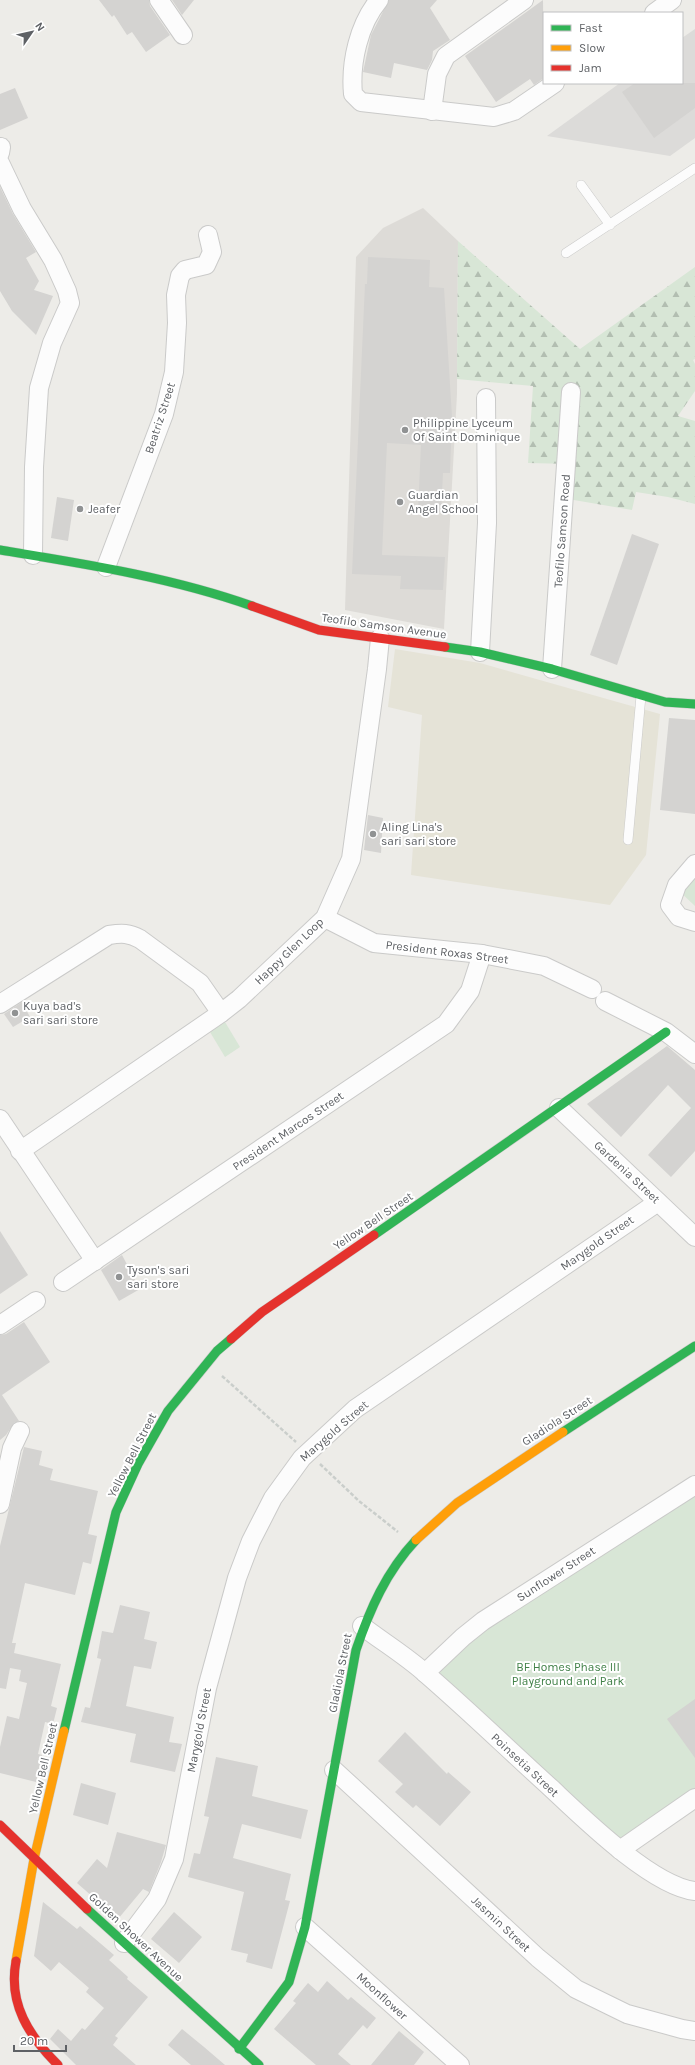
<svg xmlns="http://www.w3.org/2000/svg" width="695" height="2065" viewBox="0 0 695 2065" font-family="Karla,sans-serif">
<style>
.commercial{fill:#e5e3d7}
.industrial{fill:#dcdbd9}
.education{fill:#dddbd7}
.green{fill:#d8e6d6}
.forest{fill:url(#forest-firs)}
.building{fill:#d4d3d1}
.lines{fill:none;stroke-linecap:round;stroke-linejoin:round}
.lane-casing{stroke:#cacac9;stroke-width:10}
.street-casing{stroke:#cacac9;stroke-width:20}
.fast-casing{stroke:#cacac9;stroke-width:10}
.slow-casing{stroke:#cacac9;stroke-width:10}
.jam-casing{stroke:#cacac9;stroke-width:10}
.path{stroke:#cacecb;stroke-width:2.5;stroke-dasharray:4 2;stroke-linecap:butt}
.lane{stroke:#fcfcfc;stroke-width:9}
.street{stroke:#fcfcfc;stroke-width:18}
.fast{stroke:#30b455;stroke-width:9}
.slow{stroke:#ff9f0a;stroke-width:9}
.jam{stroke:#e5322d;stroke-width:9}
.poi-dot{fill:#909293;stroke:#fff;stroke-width:1.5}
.labels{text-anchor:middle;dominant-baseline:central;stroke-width:4;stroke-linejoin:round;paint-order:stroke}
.street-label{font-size:12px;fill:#5e6165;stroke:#fff}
.poi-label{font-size:12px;fill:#5e6165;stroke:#fff;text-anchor:start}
.park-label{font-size:12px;fill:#418148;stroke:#fff}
</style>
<defs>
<pattern id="forest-firs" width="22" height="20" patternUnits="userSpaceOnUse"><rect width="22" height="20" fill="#d8e6d6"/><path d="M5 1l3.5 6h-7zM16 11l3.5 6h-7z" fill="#b2beb1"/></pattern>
</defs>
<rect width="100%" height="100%" fill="#edece8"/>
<path class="commercial" d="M395 649 480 663 660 714 646 855 610 905 411 875 422 715 388 707Z"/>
<path class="industrial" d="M695 29V138L670 156 547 136 620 83H682V38Z"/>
<path class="education" d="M423 208 458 241 457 394 444 629 345 610 356 257 383 228Z"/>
<g class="green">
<path d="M695 872V906L678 890Z"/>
<path d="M225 1022 240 1047 225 1057 210 1032Z"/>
<path d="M695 1490V1791L621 1843 433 1672 463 1642Z"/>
</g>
<path class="forest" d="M458 241 580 349 695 267V359L693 360 695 364V391L678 416 695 421V504L668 497 636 492 632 510 568 499 571 464 528 463 533 386 457 379Z"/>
<g class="building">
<path d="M99 0H149L150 6 170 35 146 52 132 32 127 35 114 15 112 17Z"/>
<path d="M172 0H194L182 15Z"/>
<path d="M389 0H437L430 8 450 40 433 51 432 60 427 70 394 63 391 78 363 72 371 35Z"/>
<path d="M543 0 544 78 534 85 530 79 496 102 465 56Z"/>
<path d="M635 83H695V108L654 138 622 92Z"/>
<path d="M15 88 28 118 0 130V94Z"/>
<path d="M0 187 13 214 36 252 26 258 39 281 34 290 53 296 36 335 12 311 0 291Z"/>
<path d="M368 257 430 260 429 287 444 288 452 417 450 473H443L441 512 418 511 421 445 387 443 382 555 445 557 443 590 400 589 401 576 352 574 365 284H367Z"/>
<path d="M57 497 74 500 68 541 51 538Z"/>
<path d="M632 534 659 544 617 665 590 655Z"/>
<path d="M669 718 695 720V814L660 810Z"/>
<path d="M368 815 383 818 381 853 364 850Z"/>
<path d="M22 1002 30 1017 13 1027 4 1014Z"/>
<path d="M667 1046 695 1070V1151L671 1177 648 1155 691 1108 668 1085 621 1137 587 1104Z"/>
<path d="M0 1231 28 1275 0 1294Z"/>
<path d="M122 1255 140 1289 119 1301 101 1270Z"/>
<path d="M24 1322 50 1362 2 1395 19 1421 14 1423 6 1435 0 1440V1335L6 1334Z"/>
<path d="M24 1447 42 1451 39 1465 53 1469 50 1480 98 1491 88 1534 97 1536 91 1564 83 1562 75 1595 25 1583 12 1643H16L14 1653 61 1664 51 1706 57 1708 53 1724 45 1722 38 1754 42 1755 36 1782 0 1773V1747L7 1716 19 1719 27 1683 19 1681 21 1670 10 1668 6 1689 0 1688V1546Z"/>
<path d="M120 1605 150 1612 144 1639 157 1642 151 1669 134 1666 126 1706 174 1717 169 1742 182 1744 175 1772 130 1762 136 1734 81 1722 85 1707 90 1708 101 1659 97 1658 102 1631 113 1633Z"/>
<path d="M695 1699V1758L667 1719Z"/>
<path d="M405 1732 447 1774 448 1772 471 1792 440 1826 416 1805 413 1808 395 1792 403 1784 378 1761Z"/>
<path d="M216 1757 258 1766 252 1796 308 1810 301 1839 242 1824 233 1858 291 1874 285 1900 290 1901 272 1969 246 1962 248 1954 231 1950 244 1892 188 1877 194 1853 200 1854 209 1817 204 1816Z"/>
<path d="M81 1783 116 1793 108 1825 73 1815Z"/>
<path d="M117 1832 166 1845 161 1862 149 1892 143 1889 118 1919 77 1883 97 1859 107 1868Z"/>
<path d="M43 1902 77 1929 80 1926 114 1955 109 1960 128 1977 127 1979 148 1997 115 2036 118 2038 113 2045 136 2065H76L50 2039 58 2029 71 2041 82 2028 85 2030 104 2008 86 1992 89 1988 59 1962 51 1971 34 1956Z"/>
<path d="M174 1912 202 1937 179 1963 151 1939Z"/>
<path d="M327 1981 348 2000 351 1997 376 2018 367 2029 363 2025 338 2054 351 2065H316L274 2029 296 2003 293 2001 308 1983 318 1992Z"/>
<path d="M182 2029 204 2047 225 2065H191L168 2045Z"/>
<path d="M399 2031 424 2052 414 2065H371Z"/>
</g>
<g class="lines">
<g class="lane-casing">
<g id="lane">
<path d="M581 185 610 225"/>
<path d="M566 253 695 168"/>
<path d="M628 840 641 696"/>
</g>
</g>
<g class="street-casing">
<g id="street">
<path d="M159 0 183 35"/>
<path d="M379 0C359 24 350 62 353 94L361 102 494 117 514 111 555 83"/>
<path d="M654 13 672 0"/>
<path d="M432 111 437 74 446 56 524 0"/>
<path d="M0 153 1 147"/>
<path d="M0 163 22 209 53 260 67 291 70 303 52 343 39 388 34 467 33 555"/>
<path d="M106 567 164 414 174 372 177 323 176 295 180 276 185 270 206 265 212 252 208 235"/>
<path d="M480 652 487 523 486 398"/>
<path d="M552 669 571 392"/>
<path d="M695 864 677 885 670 905 679 917 695 922"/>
<path d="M325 918 374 943 482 954 544 966 592 989"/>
<path d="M605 1001 666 1032 695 1054"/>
<path d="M0 1004 109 935C122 933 129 933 140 939L200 983 221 1013"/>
<path d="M559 1108 695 1237"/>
<path d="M0 1119 95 1261"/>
<path d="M20 1151 221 1013 239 999 325 918 351 859 377 669 380 638"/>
<path d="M63 1282 446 1024 470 991 482 954"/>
<path d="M0 1325 36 1301"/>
<path d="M0 1504 12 1448 20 1431"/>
<path d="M362 1626C383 1642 406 1656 425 1673 468 1710 509 1750 551 1788 583 1818 652 1886 695 1891"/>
<path d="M425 1673 463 1637 483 1621 695 1485"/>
<path d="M334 1770 538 1958 576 1989 627 2014 682 2029 695 2031"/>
<path d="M620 1850 695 1798"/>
<path d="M305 1927 460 2065"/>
<path d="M124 1943 157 1899 174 1859 207 1688 237 1578 251 1541 273 1498 302 1458 355 1409 658 1202"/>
</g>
</g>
<g class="fast-casing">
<g id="fast">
<path d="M0 550C85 564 170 577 252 606"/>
<path d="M445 647 480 652 552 669 665 702 695 704"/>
<path d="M374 1235 666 1032"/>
<path d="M563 1432 695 1346"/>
<path d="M64 1731 116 1512 138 1464 168 1411 217 1351 231 1339"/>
<path d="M87 1909 259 2065"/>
<path d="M239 2049 289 1982 305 1927 356 1650C370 1609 386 1572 416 1540"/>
</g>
</g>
<g class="slow-casing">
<g id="slow">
<path d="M416 1540 457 1503 563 1432"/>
<path d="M16 1961 34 1859 64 1731"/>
</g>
</g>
<g class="jam-casing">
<g id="jam">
<path d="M252 606 319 630 445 647"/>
<path d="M231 1339 262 1312 374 1235"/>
<path d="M0 1825 87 1909"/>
<path d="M16 1961C8 2004 29 2036 58 2065"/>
</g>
</g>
<g class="path">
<path d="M222 1376 296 1442"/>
<path d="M320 1464 359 1501 398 1532"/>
</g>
<use href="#lane" class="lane"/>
<use href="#street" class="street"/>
<use href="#fast" class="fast"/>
<use href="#slow" class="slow"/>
<use href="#jam" class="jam"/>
</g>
<g class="poi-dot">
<circle cx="405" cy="430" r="4"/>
<circle cx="400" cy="502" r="4"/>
<circle cx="80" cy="509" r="4"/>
<circle cx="373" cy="834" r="4"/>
<circle cx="15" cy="1013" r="4"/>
<circle cx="119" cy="1277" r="4"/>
</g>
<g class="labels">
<g class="street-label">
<text transform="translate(160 418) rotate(-72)">Beatriz Street</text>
<text transform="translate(562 531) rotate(-86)">Teofilo Samson Road</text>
<text transform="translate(384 626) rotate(8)">Teofilo Samson Avenue</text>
<text transform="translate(289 951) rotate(-44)">Happy Glen Loop</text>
<text transform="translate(447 952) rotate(7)">President Roxas Street</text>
<text transform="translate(288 1131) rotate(-34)">President Marcos Street</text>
<text transform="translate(627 1172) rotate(43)">Gardenia Street</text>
<text transform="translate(373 1221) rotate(-34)">Yellow Bell Street</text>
<text transform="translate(597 1243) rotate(-35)">Marygold Street</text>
<text transform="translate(557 1421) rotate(-33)">Gladiola Street</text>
<text transform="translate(334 1431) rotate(-41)">Marygold Street</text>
<text transform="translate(132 1455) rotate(-63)">Yellow Bell Street</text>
<text transform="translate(556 1574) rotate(-33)">Sunflower Street</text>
<text transform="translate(340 1673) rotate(-79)">Gladiola Street</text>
<text transform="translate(199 1730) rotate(-79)">Marygold Street</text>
<text transform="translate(525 1765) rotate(43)">Poinsetia Street</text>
<text transform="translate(43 1768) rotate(-77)">Yellow Bell Street</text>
<text transform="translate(501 1924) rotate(43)">Jasmin Street</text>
<text transform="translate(136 1937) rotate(43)">Golden Shower Avenue</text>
<text transform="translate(382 1996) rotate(42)">Moonflower</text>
</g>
<g class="poi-label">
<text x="413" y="423">Philippine Lyceum<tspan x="413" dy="14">Of Saint Dominique</tspan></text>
<text x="408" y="495">Guardian<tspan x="408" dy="14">Angel School</tspan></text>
<text x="88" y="509">Jeafer</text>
<text x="381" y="827">Aling Lina's<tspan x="381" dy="14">sari sari store</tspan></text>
<text x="23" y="1006">Kuya bad's<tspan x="23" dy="14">sari sari store</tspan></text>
<text x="127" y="1270">Tyson's sari<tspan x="127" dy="14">sari store</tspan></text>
</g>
<g class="park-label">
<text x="568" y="1667">BF Homes Phase III<tspan x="568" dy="14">Playground and Park</tspan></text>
</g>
</g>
<rect x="543" y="12" width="140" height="72" fill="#ffffff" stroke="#bfc0c1"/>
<rect x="551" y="25" width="20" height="6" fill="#30b455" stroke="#bfc0c1"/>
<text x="579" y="32" font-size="12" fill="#5e6165">Fast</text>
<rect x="551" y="45" width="20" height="6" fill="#ff9f0a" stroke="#bfc0c1"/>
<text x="579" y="52" font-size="12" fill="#5e6165">Slow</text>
<rect x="551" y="65" width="20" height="6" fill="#e5322d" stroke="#bfc0c1"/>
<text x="579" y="72" font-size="12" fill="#5e6165">Jam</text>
<g transform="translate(32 32) rotate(56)" stroke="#ffffff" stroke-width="3" paint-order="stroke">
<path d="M0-3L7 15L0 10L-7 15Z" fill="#5e6165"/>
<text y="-6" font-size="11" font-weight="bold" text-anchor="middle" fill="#5e6165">N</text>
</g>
<path d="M14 2045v6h52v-6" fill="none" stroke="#5e6165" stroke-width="2"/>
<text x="20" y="2045" font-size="12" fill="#5e6165" stroke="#ffffff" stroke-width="3" paint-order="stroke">20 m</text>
</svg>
